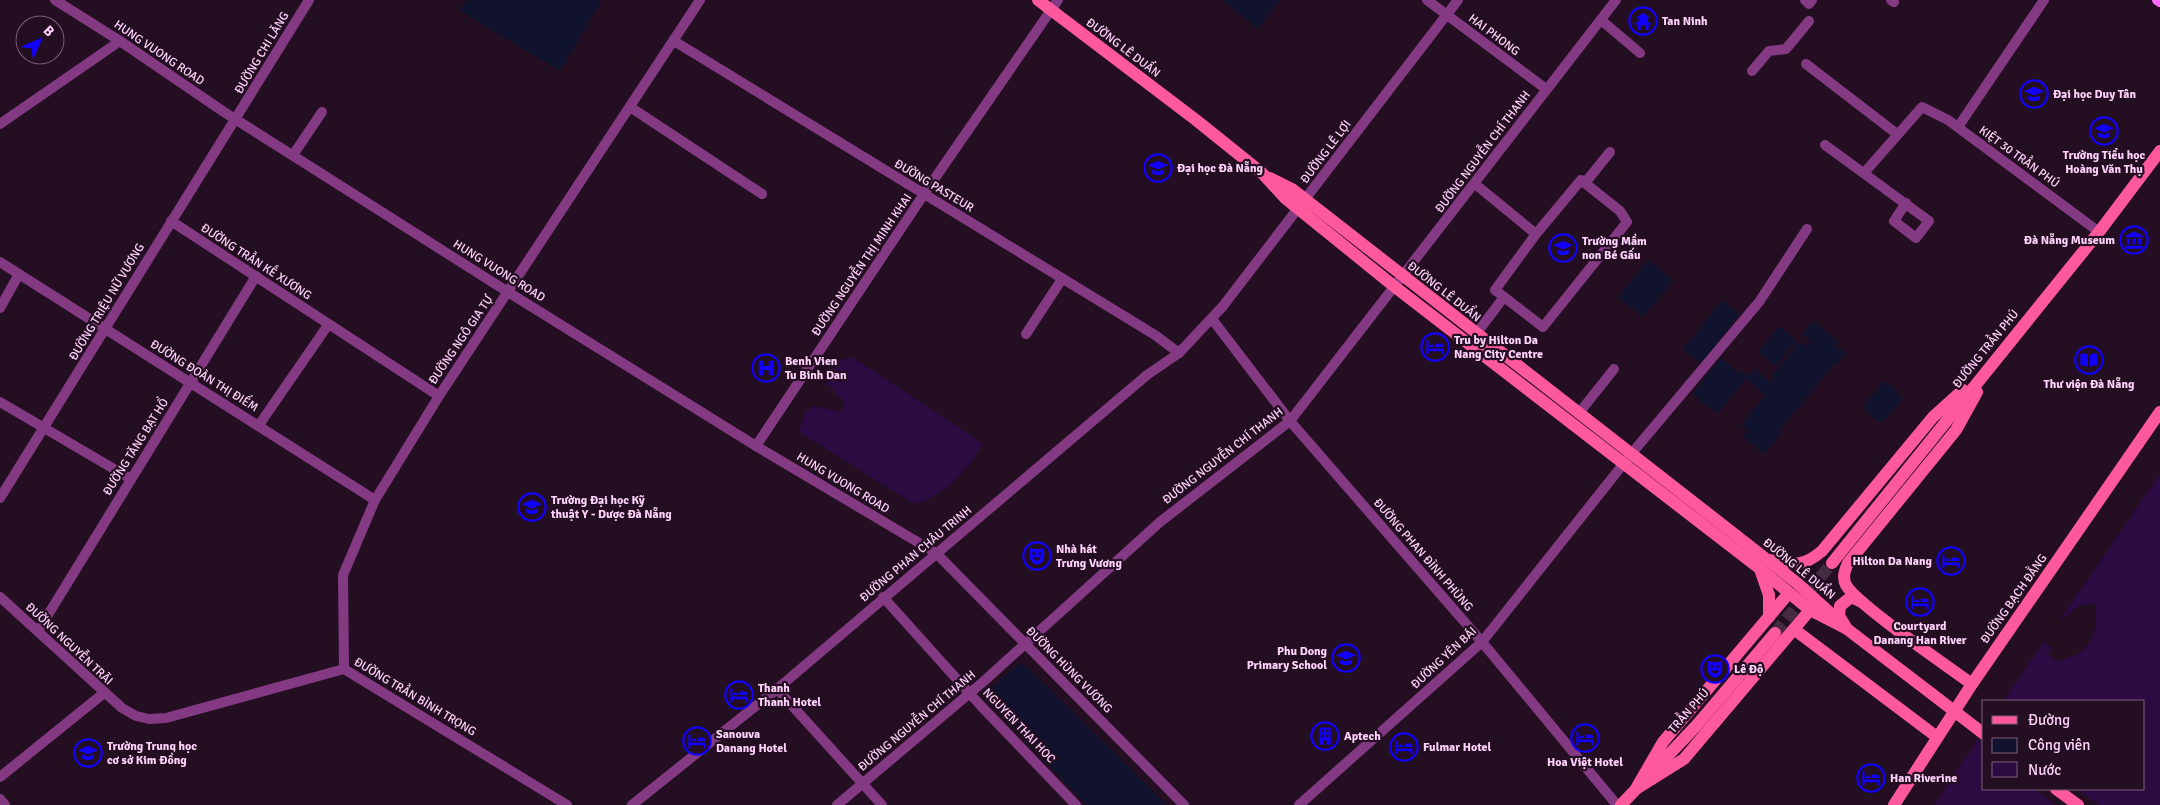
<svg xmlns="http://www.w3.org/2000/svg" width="2160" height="805" viewBox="0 0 2160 805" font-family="Signika,sans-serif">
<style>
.green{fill:#11132e}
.water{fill:#2c0a42}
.pier{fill:#240e21}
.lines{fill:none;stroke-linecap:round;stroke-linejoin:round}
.primary-tunnel{stroke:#452b42;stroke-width:12;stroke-dasharray:12 6;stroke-linecap:butt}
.minor{stroke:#833a83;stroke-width:10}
.tertiary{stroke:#833a83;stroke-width:10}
.secondary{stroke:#fe69fe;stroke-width:10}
.primary{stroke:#fe599c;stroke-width:12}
.primary-bridge{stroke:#fe599c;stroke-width:12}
.labels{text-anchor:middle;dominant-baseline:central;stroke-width:4.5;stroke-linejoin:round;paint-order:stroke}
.poi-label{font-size:12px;font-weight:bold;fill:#ffd2fb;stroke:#240e21;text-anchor:start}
.street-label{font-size:12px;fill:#ffd2fb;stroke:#240e21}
</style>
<rect width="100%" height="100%" fill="#240e21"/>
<g class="green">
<path d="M466 0H602L560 71 460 11Z"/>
<path d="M1222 0H1280L1258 29Z"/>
<path d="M1648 260 1673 281 1643 317 1618 297Z"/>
<path d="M1722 300 1740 314 1701 364 1683 350Z"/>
<path d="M1813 321 1839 342 1836 346 1846 354 1837 365 1835 363 1779 431 1781 434 1764 454 1742 436 1747 430 1741 425 1765 395 1746 379 1717 414 1692 394 1721 358 1740 374 1742 371 1749 376 1755 369 1772 383 1774 379 1771 377 1800 341 1806 346 1810 341 1802 334Z"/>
<path d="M1780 326 1797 340 1775 366 1758 352Z"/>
<path d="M1884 381 1895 389 1902 399 1883 423 1872 417 1863 406Z"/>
<path d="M1019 664 1026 666 1167 805H1087L982 696Z"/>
</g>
<g class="water">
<path d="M852 357 981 442 983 445C965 471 946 496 914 504L801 433 799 430 806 412 814 406 841 412 845 403 826 382 840 360Z"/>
<path d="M2160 474V805H1934L1984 730V789H2144V701H2003L2044 641 2052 648 2048 654 2060 663C2065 657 2067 658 2074 656 2095 647 2098 623 2095 604L2081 605 2059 621Z"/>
</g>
<path class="pier" d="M2034 789H2077L2099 805H2055Z"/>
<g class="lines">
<path class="primary-tunnel" d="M1775 633 1832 563"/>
<g class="minor">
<path d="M1805 0 1809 4 1812 0"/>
<path d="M1891 0 1894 2"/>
<path d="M1601 20 1640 53"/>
<path d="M674 41 1155 335 1179 353"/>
<path d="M1806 64 1897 134"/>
<path d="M1752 71 1769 51 1786 49 1809 21"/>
<path d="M630 107 762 194"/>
<path d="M0 124 120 41"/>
<path d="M1958 127 2044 0"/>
<path d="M1825 145 1929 221 1916 238 1894 221 1906 203"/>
<path d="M293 155 322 112"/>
<path d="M1864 173 1922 107 1948 120 2099 232"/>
<path d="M1585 183 1610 152"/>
<path d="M1475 184 1536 234 1581 180 1620 211 1627 222 1543 327 1495 290 1536 234"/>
<path d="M171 221 439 396"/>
<path d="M0 262 375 500"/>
<path d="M0 308 19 274"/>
<path d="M1212 319 1290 421 1482 642 1617 805"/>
<path d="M1026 334 1062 279"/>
<path d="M1476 334 1504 297"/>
<path d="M0 402 131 479"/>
<path d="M1579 413 1614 369"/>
<path d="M259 425 328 325"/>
<path d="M756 446 924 194 1058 0"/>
<path d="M883 597 981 706 1076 805"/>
<path d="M38 631 256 276"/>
<path d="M777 689 882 805"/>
<path d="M0 777 104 693"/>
<path d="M0 799 5 805"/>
<path d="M1299 805 1482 642 1632 453 1759 302 1807 229"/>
</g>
<g class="tertiary">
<path d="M55 0 120 41 224 112 508 292 756 446 936 553 1184 805"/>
<path d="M1427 0 1546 89"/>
<path d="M0 498 309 0"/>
<path d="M0 597 122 708 136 716 149 719 166 718 344 669 567 805"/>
<path d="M344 669 343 575 375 500 439 396 700 0"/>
<path d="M632 805 777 689 1147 375 1179 353 1223 306 1458 0"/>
<path d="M837 805 983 682 1160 522 1290 421 1616 0"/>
</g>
<path class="secondary" d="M2157 0 2160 2"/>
<g class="primary">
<path d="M1038 0 1196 120 1262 173 1285 198 1395 287 1759 568 1810 610 1847 629"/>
<path d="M1270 178 1292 189 1797 583 1838 620"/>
<path d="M1769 560C1793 564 1802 568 1822 551L1933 417 1963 390"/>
<path d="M1832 563 2099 232 2160 151"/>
<path d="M1761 572 1769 595V617"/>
<path d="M1862 602 1851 597 1840 606 1839 616 1847 629 1932 694"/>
<path d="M1795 630 1937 737"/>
<path d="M1972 684C1950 668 1856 604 1846 585 1842 577 1845 570 1848 563L1956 430 1977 392"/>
<path d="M1637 787 1663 742 1789 593"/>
<path d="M1636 789 1684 759 1810 610"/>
<path d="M2056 789 2078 805"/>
<path d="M1621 805 1697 725 1775 633"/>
<path d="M1894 805 1972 684 2160 412"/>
</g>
<path class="primary-bridge" d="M1932 694 1984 734"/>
</g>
<defs>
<g id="temple-ring" transform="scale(1.4375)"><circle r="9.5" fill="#240e21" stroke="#1201fc" stroke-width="1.5"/><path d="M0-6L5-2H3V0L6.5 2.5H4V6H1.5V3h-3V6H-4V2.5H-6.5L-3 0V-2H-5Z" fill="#1201fc"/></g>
<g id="university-ring" transform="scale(1.4375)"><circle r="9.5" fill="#240e21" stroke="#1201fc" stroke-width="1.5"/><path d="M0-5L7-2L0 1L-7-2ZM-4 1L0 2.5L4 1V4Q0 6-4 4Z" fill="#1201fc"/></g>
<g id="school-ring" transform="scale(1.4375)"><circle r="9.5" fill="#240e21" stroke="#1201fc" stroke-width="1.5"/><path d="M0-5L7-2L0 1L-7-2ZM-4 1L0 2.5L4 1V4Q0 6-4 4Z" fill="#1201fc"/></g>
<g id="museum-ring" transform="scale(1.4375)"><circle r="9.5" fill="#240e21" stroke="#1201fc" stroke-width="1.5"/><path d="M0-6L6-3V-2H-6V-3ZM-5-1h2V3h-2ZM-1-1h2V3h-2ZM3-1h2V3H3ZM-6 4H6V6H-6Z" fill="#1201fc"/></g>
<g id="hotel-ring" transform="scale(1.4375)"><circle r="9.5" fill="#240e21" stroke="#1201fc" stroke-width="1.5"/><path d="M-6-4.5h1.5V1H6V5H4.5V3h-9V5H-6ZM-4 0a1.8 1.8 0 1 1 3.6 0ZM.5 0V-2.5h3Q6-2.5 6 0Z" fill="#1201fc"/></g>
<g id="library-ring" transform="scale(1.4375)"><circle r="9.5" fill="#240e21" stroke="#1201fc" stroke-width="1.5"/><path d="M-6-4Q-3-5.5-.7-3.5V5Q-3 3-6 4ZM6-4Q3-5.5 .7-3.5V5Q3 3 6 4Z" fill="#1201fc"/></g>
<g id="hospital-ring" transform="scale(1.4375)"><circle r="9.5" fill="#240e21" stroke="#1201fc" stroke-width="1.5"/><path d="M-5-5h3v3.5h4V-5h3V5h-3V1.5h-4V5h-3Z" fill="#1201fc"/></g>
<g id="theatre-ring" transform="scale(1.4375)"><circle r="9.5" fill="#240e21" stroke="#1201fc" stroke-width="1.5"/><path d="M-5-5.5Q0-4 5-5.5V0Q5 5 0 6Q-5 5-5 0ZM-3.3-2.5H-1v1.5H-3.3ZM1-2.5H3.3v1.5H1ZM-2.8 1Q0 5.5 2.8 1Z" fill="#1201fc"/></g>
<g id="building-ring" transform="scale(1.4375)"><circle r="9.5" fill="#240e21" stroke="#1201fc" stroke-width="1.5"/><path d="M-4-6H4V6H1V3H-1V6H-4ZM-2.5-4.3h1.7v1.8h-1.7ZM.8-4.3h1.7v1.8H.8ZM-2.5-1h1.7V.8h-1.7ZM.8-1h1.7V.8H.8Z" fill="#1201fc"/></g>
</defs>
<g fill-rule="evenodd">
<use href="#temple-ring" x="1643" y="21"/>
<use href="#university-ring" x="2034" y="94"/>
<use href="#school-ring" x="2104" y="131"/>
<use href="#university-ring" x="1158" y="168"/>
<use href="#museum-ring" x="2134" y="240"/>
<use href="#school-ring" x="1563" y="248"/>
<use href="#hotel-ring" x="1435" y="347"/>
<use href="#library-ring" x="2089" y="360"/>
<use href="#hospital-ring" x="766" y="368"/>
<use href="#university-ring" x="532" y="507"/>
<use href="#theatre-ring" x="1037" y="556"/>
<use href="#hotel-ring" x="1951" y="561"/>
<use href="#hotel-ring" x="1920" y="602"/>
<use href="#school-ring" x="1346" y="658"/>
<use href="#theatre-ring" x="1715" y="669"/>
<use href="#hotel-ring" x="739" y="695"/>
<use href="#building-ring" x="1325" y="736"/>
<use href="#hotel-ring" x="1585" y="738"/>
<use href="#hotel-ring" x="697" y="741"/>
<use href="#hotel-ring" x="1404" y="747"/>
<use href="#school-ring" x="88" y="753"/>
<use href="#hotel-ring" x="1871" y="778"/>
</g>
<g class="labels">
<g class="poi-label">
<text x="1662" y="21">Tan Ninh</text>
<text x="2053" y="94">Đại học Duy Tân</text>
<text x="2104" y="155" text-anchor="middle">Trường Tiểu học<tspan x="2104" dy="14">Hoàng Văn Thụ</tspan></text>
<text x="1177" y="168">Đại học Đà Nẵng</text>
<text x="2115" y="240" text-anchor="end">Đà Nẵng Museum</text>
<text x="1582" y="241">Trường Mầm<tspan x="1582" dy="14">non Bé Gấu</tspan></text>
<text x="1454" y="340">Tru by Hilton Da<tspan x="1454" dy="14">Nang City Centre</tspan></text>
<text x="785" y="361">Benh Vien<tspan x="785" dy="14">Tu Binh Dan</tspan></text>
<text x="2089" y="384" text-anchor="middle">Thư viện Đà Nẵng</text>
<text x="551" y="500">Trường Đại học Kỹ<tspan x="551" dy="14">thuật Y - Dược Đà Nẵng</tspan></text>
<text x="1056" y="549">Nhà hát<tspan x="1056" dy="14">Trưng Vương</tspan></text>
<text x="1932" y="561" text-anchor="end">Hilton Da Nang</text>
<text x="1920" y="626" text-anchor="middle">Courtyard<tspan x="1920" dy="14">Danang Han River</tspan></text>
<text x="1327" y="651" text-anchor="end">Phu Dong<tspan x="1327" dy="14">Primary School</tspan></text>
<text x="1734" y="669">Lê Độ</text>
<text x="758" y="688">Thanh<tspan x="758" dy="14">Thanh Hotel</tspan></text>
<text x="716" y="734">Sanouva<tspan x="716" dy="14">Danang Hotel</tspan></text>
<text x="1344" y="736">Aptech</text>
<text x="107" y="746">Trường Trung học<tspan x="107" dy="14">cơ sở Kim Đồng</tspan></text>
<text x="1423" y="747">Fulmar Hotel</text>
<text x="1585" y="762" text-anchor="middle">Hoa Việt Hotel</text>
<text x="1890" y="778">Han Riverine</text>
</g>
<g class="street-label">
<text transform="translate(1494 35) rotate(37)">HAI PHONG</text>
<text transform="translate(1123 48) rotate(37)">ĐƯỜNG LÊ DUẨN</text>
<text transform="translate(159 53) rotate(34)">HUNG VUONG ROAD</text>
<text transform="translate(262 53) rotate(-59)">ĐƯỜNG CHI LĂNG</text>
<text transform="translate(1326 152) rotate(-53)">ĐƯỜNG LÊ LỢI</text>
<text transform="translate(1483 152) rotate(-53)">ĐƯỜNG NGUYỄN CHÍ THANH</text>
<text transform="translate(2019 157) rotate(36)">KIỆT 30 TRẦN PHÚ</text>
<text transform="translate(934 186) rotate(31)">ĐƯỜNG PASTEUR</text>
<text transform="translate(256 262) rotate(33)">ĐƯỜNG TRẦN KẾ XƯƠNG</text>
<text transform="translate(862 265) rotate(-56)">ĐƯỜNG NGUYỄN THỊ MINH KHAI</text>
<text transform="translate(499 271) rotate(32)">HUNG VUONG ROAD</text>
<text transform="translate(1444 292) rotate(38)">ĐƯỜNG LÊ DUẨN</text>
<text transform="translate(107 302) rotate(-59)">ĐƯỜNG TRIỆU NỮ VƯƠNG</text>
<text transform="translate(461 340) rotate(-56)">ĐƯỜNG NGÔ GIA TỰ</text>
<text transform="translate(1986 349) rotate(-51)">ĐƯỜNG TRẦN PHÚ</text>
<text transform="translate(204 376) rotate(32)">ĐƯỜNG ĐOÀN THỊ ĐIỂM</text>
<text transform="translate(136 447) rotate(-58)">ĐƯỜNG TĂNG BẠT HỔ</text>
<text transform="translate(1223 456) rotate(-38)">ĐƯỜNG NGUYỄN CHÍ THANH</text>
<text transform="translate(843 483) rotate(31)">HUNG VUONG ROAD</text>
<text transform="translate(916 554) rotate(-40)">ĐƯỜNG PHAN CHÂU TRINH</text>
<text transform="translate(1423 555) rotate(49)">ĐƯỜNG PHAN ĐÌNH PHÙNG</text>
<text transform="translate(1799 569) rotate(39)">ĐƯỜNG LÊ DUẨN</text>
<text transform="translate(2014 599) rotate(-55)">ĐƯỜNG BẠCH ĐẰNG</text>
<text transform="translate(69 644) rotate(43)">ĐƯỜNG NGUYỄN TRÃI</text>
<text transform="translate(1444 658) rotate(-43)">ĐƯỜNG YÊN BÁI</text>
<text transform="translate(1069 670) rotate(45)">ĐƯỜNG HÙNG VƯƠNG</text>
<text transform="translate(415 697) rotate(31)">ĐƯỜNG TRẦN BÌNH TRỌNG</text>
<text transform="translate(1689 711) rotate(-49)">TRẦN PHÚ</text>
<text transform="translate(917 721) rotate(-40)">ĐƯỜNG NGUYỄN CHÍ THANH</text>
<text transform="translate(1019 726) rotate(46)">NGUYEN THAI HOC</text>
</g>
</g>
<rect x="1982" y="700" width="162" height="90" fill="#240e21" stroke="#7c5c78"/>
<rect x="1992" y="716" width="25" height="8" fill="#fe599c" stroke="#7c5c78"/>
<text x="2028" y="725" font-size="15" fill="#ffd2fb">Đường</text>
<rect x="1992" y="738" width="25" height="15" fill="#11132e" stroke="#7c5c78"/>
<text x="2028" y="750" font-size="15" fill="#ffd2fb">Công viên</text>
<rect x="1992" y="762" width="25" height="15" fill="#2c0a42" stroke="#7c5c78"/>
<text x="2028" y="775" font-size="15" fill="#ffd2fb">Nước</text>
<g transform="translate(40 40) rotate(45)"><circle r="24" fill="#240e21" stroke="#7c5c78"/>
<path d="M0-4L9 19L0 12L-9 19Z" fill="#1201fc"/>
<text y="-8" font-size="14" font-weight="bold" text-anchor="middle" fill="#ffd2fb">B</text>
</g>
</svg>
